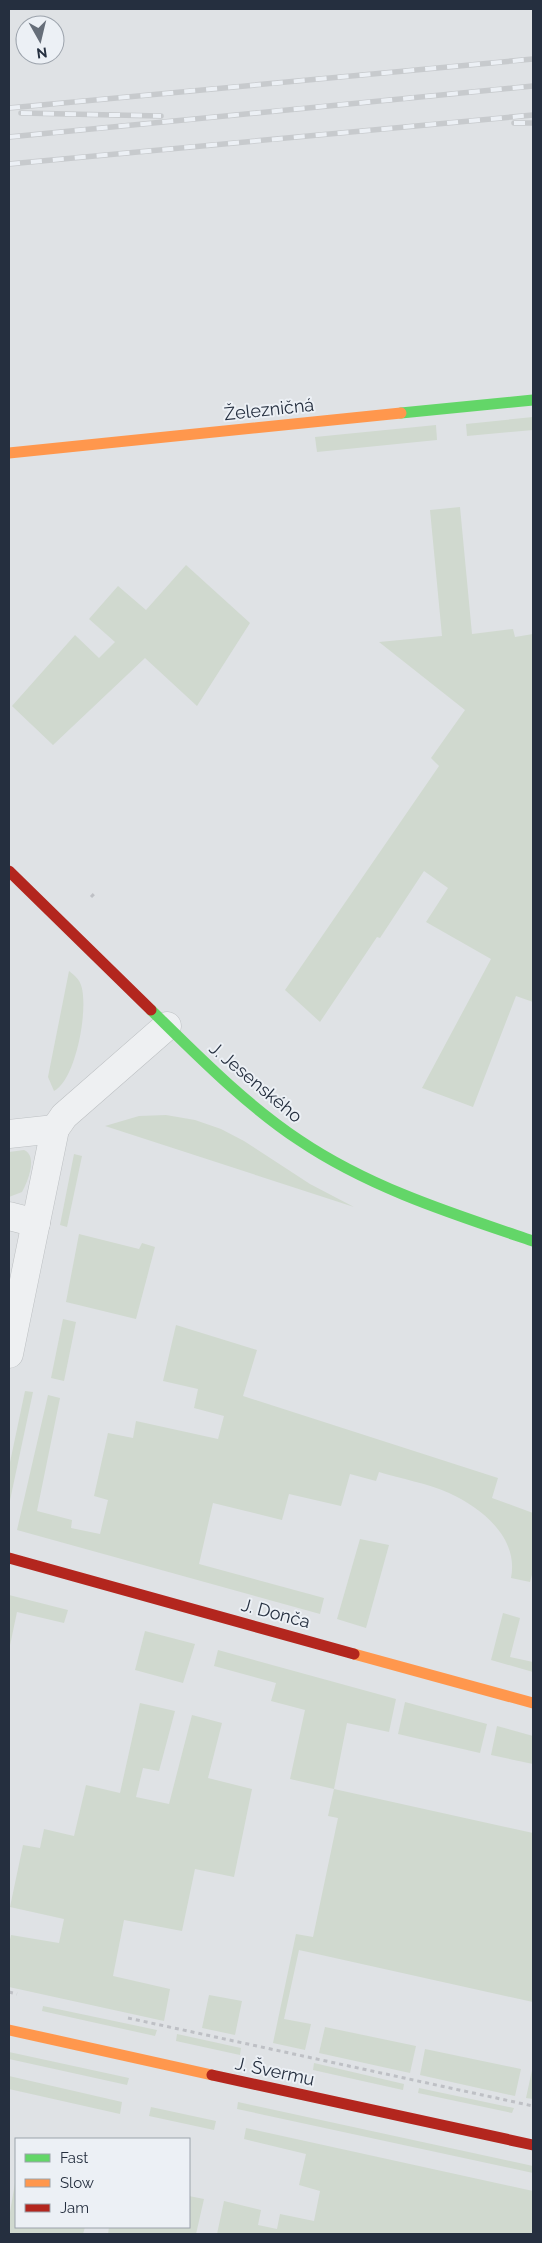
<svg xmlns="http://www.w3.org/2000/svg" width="542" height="2243" viewBox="0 0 542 2243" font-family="Raleway,sans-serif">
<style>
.green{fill:#d0d9cf}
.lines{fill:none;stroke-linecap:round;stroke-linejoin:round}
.street-casing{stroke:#bdc0c3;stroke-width:29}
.path{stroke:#bec0c5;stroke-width:3;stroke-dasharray:4 4;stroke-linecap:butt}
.street{stroke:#eef0f2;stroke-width:28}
.fast{stroke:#63d668;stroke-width:11}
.slow{stroke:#ff974d;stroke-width:11}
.jam{stroke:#b3261e;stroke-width:11}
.rail-casing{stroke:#c7cacd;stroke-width:5.5}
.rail{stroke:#ecf0f5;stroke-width:4;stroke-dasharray:11;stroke-linecap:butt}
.labels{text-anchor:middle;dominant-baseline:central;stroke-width:4;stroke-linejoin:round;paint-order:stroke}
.street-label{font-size:18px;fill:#252f3f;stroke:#ecf0f5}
</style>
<rect width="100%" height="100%" fill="#dfe2e5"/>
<g class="green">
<path d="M533 417V430L467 436 466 424Z"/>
<path d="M436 425 437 440 317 452 315 437Z"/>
<path d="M460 507 472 634 513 629 515 637 533 634V1002L516 996 473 1107 422 1088 491 959 426 922 448 888 424 871 380 938 377 937 320 1022 285 990 439 766 431 758 465 710 379 642 442 636 430 510Z"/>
<path d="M186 565 250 623 197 706 145 658 53 745 12 706 75 635 99 658 115 642 89 619 118 586 146 610Z"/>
<path d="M69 971C74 975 79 979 81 985 89 1008 76 1080 54 1091L48 1077Z"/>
<path d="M166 1115 195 1120 221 1129 244 1141 310 1184 354 1207 105 1126 139 1116Z"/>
<path d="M24 1150C38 1156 28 1181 22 1192L9 1197V1152Z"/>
<path d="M74 1154 82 1156 67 1227 60 1225Z"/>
<path d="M79 1234 139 1249 142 1243 155 1247 136 1319 66 1302Z"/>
<path d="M63 1319 76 1322 64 1381 51 1378Z"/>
<path d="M176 1325 257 1350 243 1396 498 1478 492 1498 533 1513V1571L530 1582 511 1578C519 1538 482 1508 449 1493 427 1483 401 1479 379 1472L376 1481 350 1474 341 1506 289 1494 282 1520 213 1503 199 1564 324 1598 320 1614 17 1530 48 1395 60 1398 37 1511 72 1520 71 1528 100 1534 108 1500 94 1496 108 1433 133 1438 136 1421 218 1439 224 1416 194 1408 198 1389 163 1381Z"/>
<path d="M25 1391 33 1392 9 1505V1467Z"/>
<path d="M360 1539 389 1545 366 1628 337 1619Z"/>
<path d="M9 1595 68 1610 64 1623 17 1612 9 1650Z"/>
<path d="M503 1613 520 1618 510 1657 533 1662V1672L491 1660Z"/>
<path d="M145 1631 195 1644 183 1683 135 1670Z"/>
<path d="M218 1650 396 1699 389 1732 347 1723 334 1789 533 1833V2002L299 1950 284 2019 311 2024 305 2050 273 2043 296 1934 313 1937 338 1818 328 1816 334 1789 290 1779 305 1710 271 1701 276 1683 214 1666Z"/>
<path d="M405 1702 487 1724 480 1753 398 1734Z"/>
<path d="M140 1703 175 1711 159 1771 143 1768 136 1797 169 1804 192 1715 222 1723 208 1778 252 1789 234 1877 195 1869 182 1931 124 1920 113 1976 170 1989 164 2021 9 1987V1944L11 1935 59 1943 64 1919 10 1907 23 1845 40 1848 44 1829 74 1836 86 1785 120 1793Z"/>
<path d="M497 1726 533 1736V1764L491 1755Z"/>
<path d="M209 1995 242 2001 235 2035 202 2028Z"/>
<path d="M43 2006 157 2030 155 2036 42 2011Z"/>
<path d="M325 2027 416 2046 410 2073 319 2053Z"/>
<path d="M177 2034 241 2048 240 2055 176 2041Z"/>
<path d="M425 2049 521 2069 515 2096 420 2075Z"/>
<path d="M9 2052 129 2078 127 2085 9 2059Z"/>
<path d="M314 2063 404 2084 403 2090 313 2070Z"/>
<path d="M532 2070 533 2071V2099L526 2098Z"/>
<path d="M9 2076 122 2102 120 2114 9 2089Z"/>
<path d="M419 2088 514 2108 512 2113 418 2093Z"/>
<path d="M238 2102 533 2166V2173L237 2109Z"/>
<path d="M151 2107 216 2121 214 2130 149 2116Z"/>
<path d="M246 2128 533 2191V2234H217L224 2201 261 2210 258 2225 277 2229 280 2214 314 2221 320 2191 299 2185 306 2154 244 2139Z"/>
<path d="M16 2177V2227H85L83 2234H9V2218Z"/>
<path d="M189 2196 204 2199 196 2234H108L109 2227H189Z"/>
</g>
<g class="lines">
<g class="street-casing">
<g id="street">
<path d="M9 1134 55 1129"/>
<path d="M9 1216 36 1223"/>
<path d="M9 1354 55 1129 64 1116 167 1026"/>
</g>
</g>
<g class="path">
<path d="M91 897 96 892"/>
<path d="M9 1992 17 1994"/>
<path d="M128 2018 533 2106"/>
</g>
<use href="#street" class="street"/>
<g class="fast">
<path d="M401 413 533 400"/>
<path d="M151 1010C198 1056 245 1104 299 1140 370 1188 453 1214 533 1241"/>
</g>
<g class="slow">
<path d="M9 453 401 413"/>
<path d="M354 1654 533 1703"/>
<path d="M9 2030 212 2075"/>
</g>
<g class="jam">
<path d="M9 871 151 1010"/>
<path d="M9 1558 354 1654"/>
<path d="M212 2075 533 2145"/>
</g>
<g class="rail-casing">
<g id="rail">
<path d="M9 108 533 59"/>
<path d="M21 113 161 116"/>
<path d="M514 123H533"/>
<path d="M9 137 533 86"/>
<path d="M9 164 533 115"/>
</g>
</g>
<use href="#rail" class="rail"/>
</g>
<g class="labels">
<g class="street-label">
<text transform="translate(269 409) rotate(-6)">Železničná</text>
<text transform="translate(256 1082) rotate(40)">J. Jesenského</text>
<text transform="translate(276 1613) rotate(15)">J. Donča</text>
<text transform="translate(275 2071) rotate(12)">J. Švermu</text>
</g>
</g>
<rect width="542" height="2243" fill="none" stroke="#252f3f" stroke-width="20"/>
<rect x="15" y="2138" width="175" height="90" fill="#ecf0f5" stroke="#9ca3ac"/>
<rect x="25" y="2154" width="25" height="8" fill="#63d668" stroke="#9ca3ac"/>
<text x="60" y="2163" font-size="15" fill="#252f3f">Fast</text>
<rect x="25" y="2179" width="25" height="8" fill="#ff974d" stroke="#9ca3ac"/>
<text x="60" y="2188" font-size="15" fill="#252f3f">Slow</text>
<rect x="25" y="2204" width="25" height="8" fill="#b3261e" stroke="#9ca3ac"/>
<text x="60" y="2213" font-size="15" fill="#252f3f">Jam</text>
<g transform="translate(40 40) rotate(172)"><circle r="24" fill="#ecf0f5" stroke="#9ca3ac"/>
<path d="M0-4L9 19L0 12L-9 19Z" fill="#666e79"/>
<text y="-8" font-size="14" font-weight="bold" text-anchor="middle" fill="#252f3f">N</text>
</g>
</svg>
